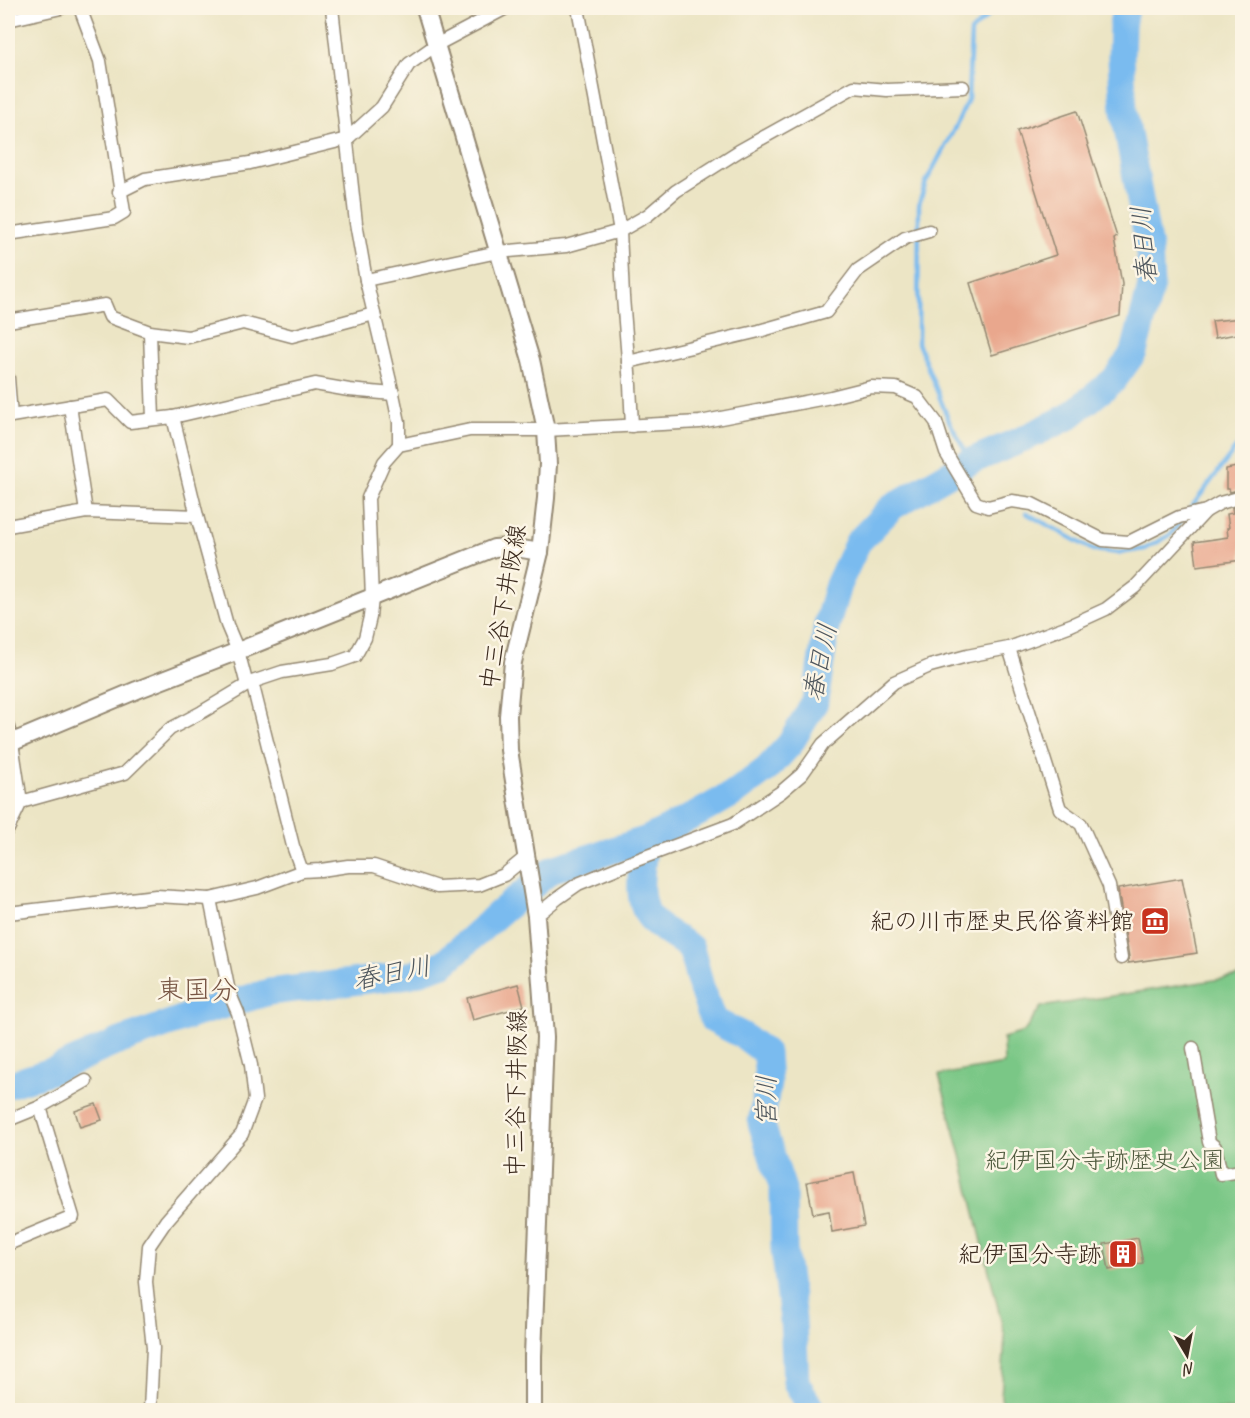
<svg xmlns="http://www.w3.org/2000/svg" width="1250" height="1418" viewBox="0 0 1250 1418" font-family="Caveat,'Klee One',sans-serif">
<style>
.green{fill:#7ac786;stroke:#5a7852;stroke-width:1.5}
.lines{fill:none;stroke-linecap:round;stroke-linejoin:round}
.stream{stroke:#7abbef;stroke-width:4.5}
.river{stroke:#7abbef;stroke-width:27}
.building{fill:#e9a78d}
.street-casing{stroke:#948872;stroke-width:15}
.secondary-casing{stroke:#948872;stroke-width:20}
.street{stroke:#fff;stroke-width:12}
.secondary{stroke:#fff;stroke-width:16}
.labels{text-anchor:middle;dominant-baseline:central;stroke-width:5;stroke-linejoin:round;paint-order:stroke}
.street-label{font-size:24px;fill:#3b2a1e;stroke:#fcf5e5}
.poi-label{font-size:24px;fill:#3b2a1e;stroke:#fcf5e5;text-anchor:end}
.park-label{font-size:24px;fill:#4e593d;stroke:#fcf5e5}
.water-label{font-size:26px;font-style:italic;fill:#4e565d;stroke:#fcf5e5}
.quarter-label{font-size:27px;fill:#785645;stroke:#fcf5e5}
</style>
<rect width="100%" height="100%" fill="#fcf5e5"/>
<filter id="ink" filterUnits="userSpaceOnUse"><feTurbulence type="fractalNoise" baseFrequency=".0167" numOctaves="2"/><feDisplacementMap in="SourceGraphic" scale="12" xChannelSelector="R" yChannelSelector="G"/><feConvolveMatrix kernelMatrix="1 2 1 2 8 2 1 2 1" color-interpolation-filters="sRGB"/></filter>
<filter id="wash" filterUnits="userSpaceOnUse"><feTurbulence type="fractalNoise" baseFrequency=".008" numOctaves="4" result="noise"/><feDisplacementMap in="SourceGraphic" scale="24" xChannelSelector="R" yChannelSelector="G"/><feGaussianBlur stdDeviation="1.35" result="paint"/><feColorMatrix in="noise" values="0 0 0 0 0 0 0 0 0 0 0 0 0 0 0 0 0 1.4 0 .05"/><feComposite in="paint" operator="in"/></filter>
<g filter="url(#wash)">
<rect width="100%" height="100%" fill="#ece5c5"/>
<path class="green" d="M1240 976 1242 979V1410H1005L1001 1398 1005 1337 961 1155 939 1075 1004 1064 1003 1038 1024 1032 1041 1007Z"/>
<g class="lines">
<g class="stream">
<path d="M971 461 949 421 918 343 919 204 926 182 959 120 968 99 971 32 996 8"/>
<path d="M1026 513 1093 550 1119 553 1145 549 1170 535 1182 520"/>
<path d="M1187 513 1242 440"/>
</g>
<g class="river">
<path d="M645 840C643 864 633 902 653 921 661 930 681 940 691 948L701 987 713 1020 742 1035 766 1053 768 1083 761 1123 783 1189 784 1249 793 1320 796 1382 812 1410"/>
<path d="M8 1085 54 1070 115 1043 160 1027 195 1014 269 992 409 975 444 963 499 913 553 869 645 840 697 814 736 792 767 769 790 744 815 702 827 624 838 585 858 542 892 507 971 461 1021 440 1068 417 1114 380 1134 352 1151 286 1149 249 1124 111 1121 58 1122 26 1125 8"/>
</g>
</g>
<g id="blocks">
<g class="building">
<path d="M1077 111 1117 237 1114 239 1122 284 1120 316 992 355 970 283 1056 255 1017 131Z"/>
<path d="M1242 318V333L1215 338 1212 321Z"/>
<path d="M1242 466V489L1230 492 1229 489H1226V469Z"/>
<path d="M1242 505V560L1197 566 1194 542 1228 537 1227 528H1229L1227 514 1233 513 1232 508Z"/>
<path d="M1182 878 1197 953 1128 963 1129 957 1118 889Z"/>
<path d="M518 984 524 1006 473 1020 467 998Z"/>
<path d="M96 1104 102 1120 80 1127 75 1111Z"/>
<path d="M854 1173 864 1226 832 1232 829 1211 813 1214 807 1182Z"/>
<path d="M1138 1238 1143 1263 1109 1270 1104 1244Z"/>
</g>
</g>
</g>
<g filter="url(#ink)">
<use href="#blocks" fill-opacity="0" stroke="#948872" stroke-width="1.5"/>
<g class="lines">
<g class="street-casing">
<g id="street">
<path d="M332 8 356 223 366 280 393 394 399 422V445"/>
<path d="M578 8 620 231 623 297 630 385 632 426"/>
<path d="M8 20 61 8"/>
<path d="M119 192 145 179 250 163 347 139 382 107 409 64 436 45 506 8"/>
<path d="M8 234 114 218 124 212 100 61 80 8"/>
<path d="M366 280 498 252 566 246 620 231 648 215 676 191 739 151 854 87 887 90 963 87"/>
<path d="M8 321 105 305 110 317 150 332 188 337 243 323 292 336 374 314"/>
<path d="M150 332 153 419"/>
<path d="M628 362 759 331 826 312 858 270 905 238 929 231"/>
<path d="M8 378 11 416 8 417"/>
<path d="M70 406 86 512"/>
<path d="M11 416 108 400 130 422 173 417 315 384 349 390 393 394"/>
<path d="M173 417 197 516"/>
<path d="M8 526 86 512 197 516 227 625 238 651 247 685"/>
<path d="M1009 648 1060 809 1081 824 1109 886 1121 958"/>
<path d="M252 682 293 846 302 871"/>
<path d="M8 727 12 743 21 802 8 829"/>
<path d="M21 802 125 773 170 729 202 712 252 682 282 672 332 664 355 656 365 638 370 617 372 598 368 498 384 462 399 445 470 430H546L700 422 831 397 871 387 896 388 917 397 936 422 946 453 976 503 988 507 1012 501 1032 504 1103 540 1129 542 1179 517 1206 511 1220 503 1242 497"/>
<path d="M8 913 156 896 210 899 257 888 302 871 321 870 348 866H374L437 887 479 885 504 875 526 857"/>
<path d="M536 916 558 898 578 884 634 861 733 824 781 792 802 774 823 744 894 682 930 666 967 656 1009 648 1071 625 1106 609 1135 587 1206 511"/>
<path d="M1193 1048 1209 1142 1215 1147 1221 1174 1242 1171"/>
<path d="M8 1120 40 1107 86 1081"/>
<path d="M8 1244 73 1217 40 1107"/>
<path d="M150 1410 153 1348 146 1282 149 1246 166 1221 242 1134 255 1099 251 1065 238 1013 229 992 210 899"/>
</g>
</g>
<g class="secondary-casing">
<g id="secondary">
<path d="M425 8 531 360 546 430 548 464 546 498 540 552 513 662 508 716 509 750 536 916 545 1037 533 1356V1410"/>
<path d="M8 744 137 690 238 651 494 548 510 547 540 552"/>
</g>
</g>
<use href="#street" class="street"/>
<use href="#secondary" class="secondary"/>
</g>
</g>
<defs>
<g id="museum-square" transform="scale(1.5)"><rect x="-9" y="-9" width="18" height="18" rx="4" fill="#c8321e" stroke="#fcf5e5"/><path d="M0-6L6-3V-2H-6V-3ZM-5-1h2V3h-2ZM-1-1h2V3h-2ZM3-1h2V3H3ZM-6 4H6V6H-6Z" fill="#fff"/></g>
<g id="building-square" transform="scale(1.5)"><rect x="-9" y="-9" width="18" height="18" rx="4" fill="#c8321e" stroke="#fcf5e5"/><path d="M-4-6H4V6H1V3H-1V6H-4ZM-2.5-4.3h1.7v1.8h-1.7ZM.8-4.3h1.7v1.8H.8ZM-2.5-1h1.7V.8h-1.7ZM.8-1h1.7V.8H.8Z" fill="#fff"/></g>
</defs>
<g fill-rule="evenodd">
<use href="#museum-square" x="1155" y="921"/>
<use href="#building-square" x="1123" y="1254"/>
</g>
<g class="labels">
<g class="street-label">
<text transform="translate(503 607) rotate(-80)">中三谷下井阪線</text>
<text transform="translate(516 1093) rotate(-89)">中三谷下井阪線</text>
</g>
<g class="poi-label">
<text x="1134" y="921">紀の川市歴史民俗資料館</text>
<text x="1102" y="1254">紀伊国分寺跡</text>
</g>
<g class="park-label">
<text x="1105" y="1160">紀伊国分寺跡歴史公園</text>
</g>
<g class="water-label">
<text transform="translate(1144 245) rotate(-95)">春日川</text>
<text transform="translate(820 662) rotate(-78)">春日川</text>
<text transform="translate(392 973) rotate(-11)">春日川</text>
<text transform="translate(766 1101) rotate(-90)">宮川</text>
</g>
<g class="quarter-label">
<text x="197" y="990">東国分</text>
</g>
</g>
<rect width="1250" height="1418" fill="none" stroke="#fcf5e5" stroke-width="30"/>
<g transform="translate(1187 1355) rotate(170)" stroke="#fcf5e5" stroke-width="4.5" paint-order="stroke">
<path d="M0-4.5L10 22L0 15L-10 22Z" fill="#3b2a1e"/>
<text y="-9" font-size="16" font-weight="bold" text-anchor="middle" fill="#3b2a1e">N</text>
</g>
</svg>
